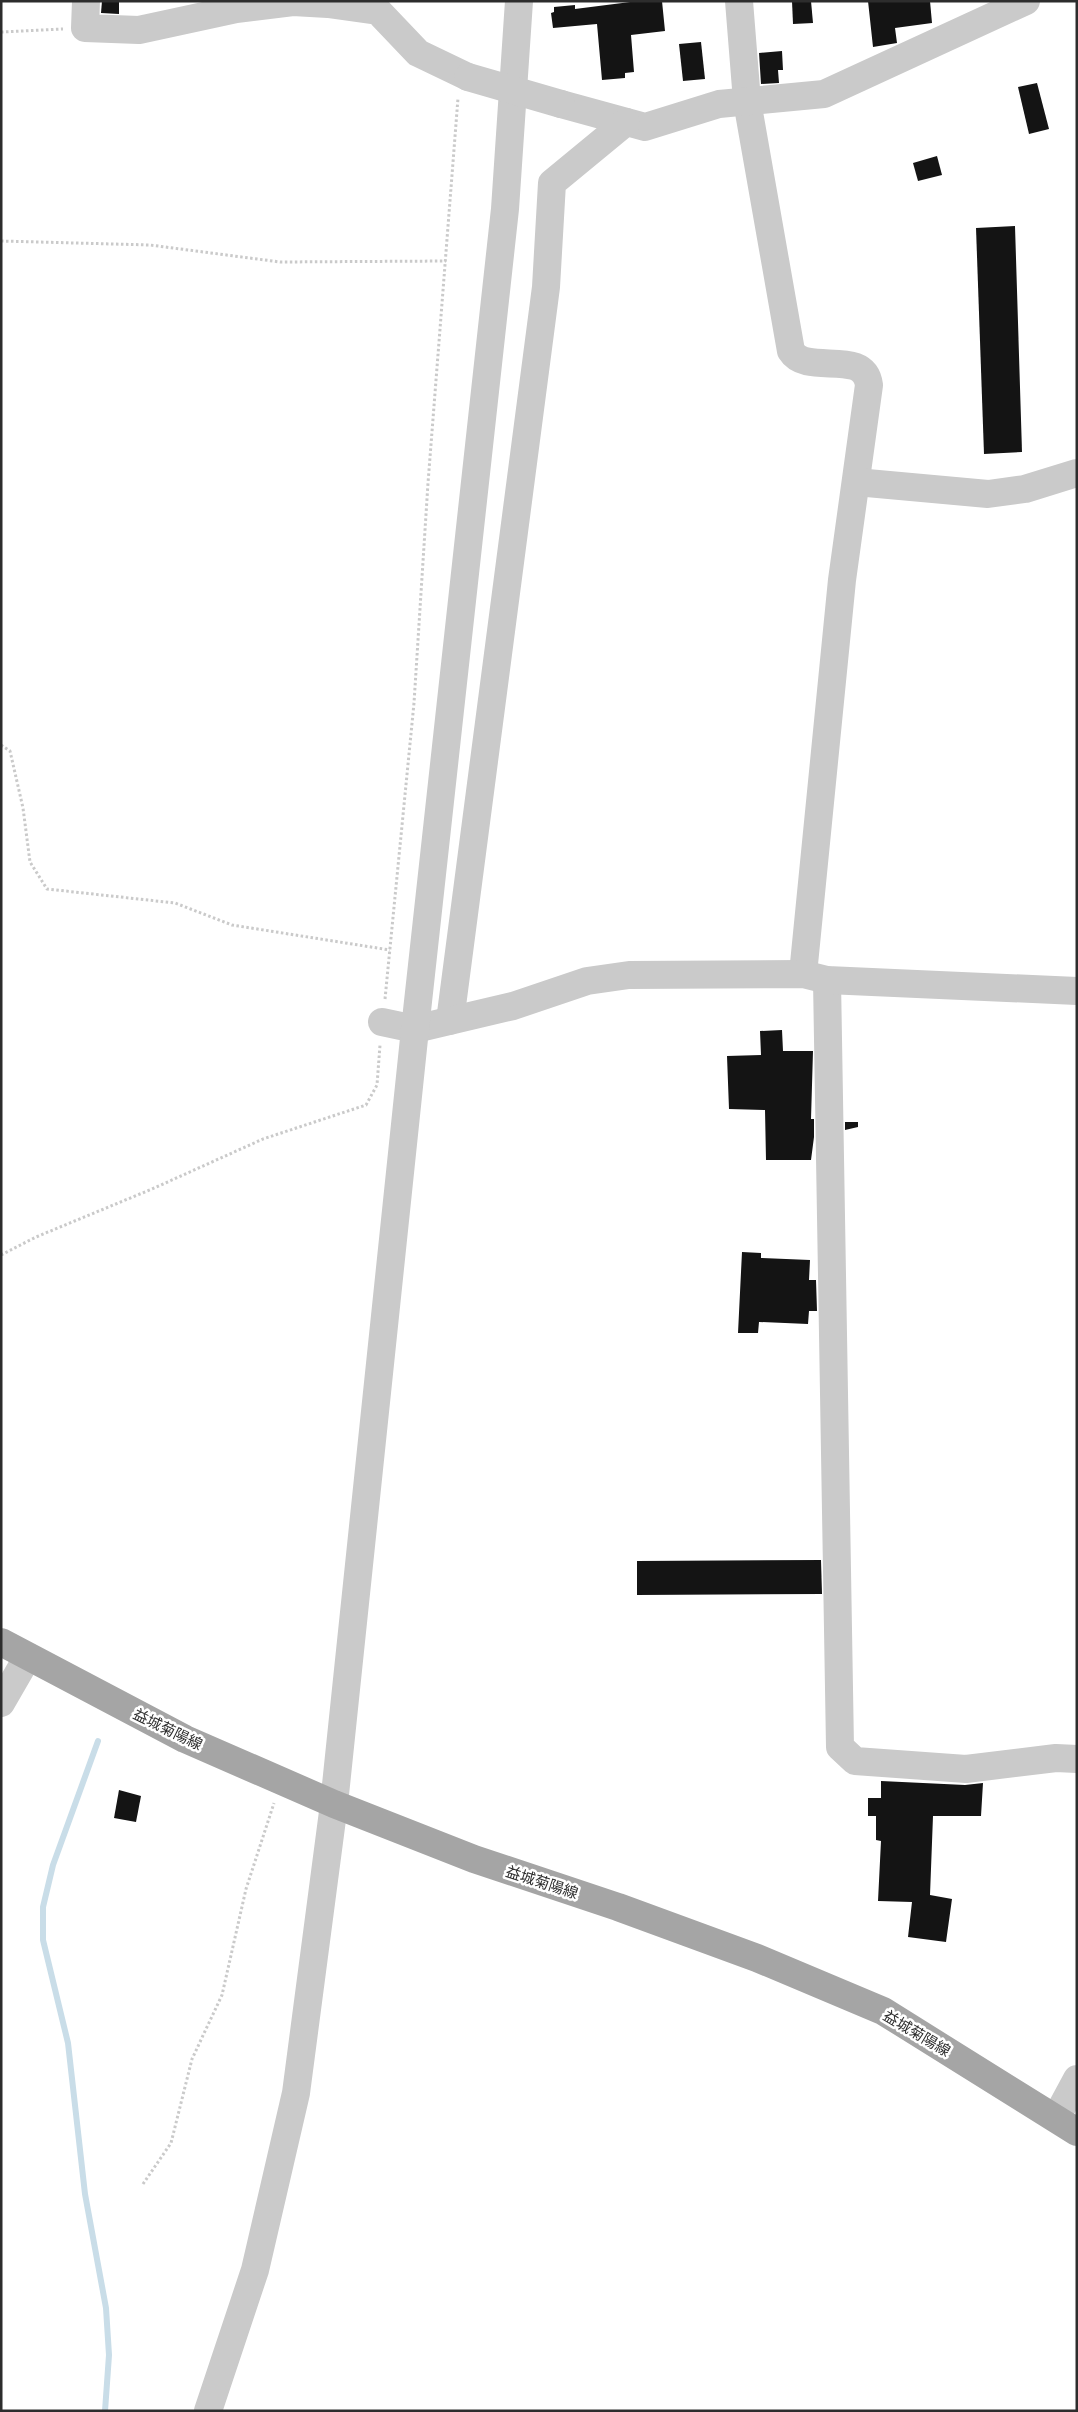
<svg xmlns="http://www.w3.org/2000/svg" width="1078" height="2412" viewBox="0 0 1078 2412" font-family="Helvetica,'Noto Sans JP',sans-serif">
<style>
.lines{fill:none;stroke-linecap:round;stroke-linejoin:round}
.stream{stroke:#c9dde8;stroke-width:6}
.building{fill:#141414}
.path{stroke:#cacaca;stroke-width:3;stroke-dasharray:2.5 2.5;stroke-linecap:butt}
.minor{stroke:#cacaca;stroke-width:28}
.major{stroke:#a5a5a5;stroke-width:28}
.minor-bridge{stroke:#cacaca;stroke-width:28}
.labels{text-anchor:middle;dominant-baseline:central;stroke-width:5;stroke-linejoin:round;paint-order:stroke}
.street-label{font-size:15px;fill:#2d2d2d;stroke:#fff}
</style>
<rect width="100%" height="100%" fill="#fff"/>
<g class="lines">
<path class="stream" d="M98 1741 53 1865 43 1907V1940L68 2043 85 2194 106 2308 109 2355 105 2411"/>
</g>
<g class="building">
<path d="M102 1H119V14L101 13Z"/>
<path d="M638 1H662L665 31 631 35 634 72 625 73V78L602 80 597 24 553 28 551 13 554 12V7L575 5V9Z"/>
<path d="M792 1H811L813 23 793 24Z"/>
<path d="M868 1H930L932 23 895 28 897 43 873 47Z"/>
<path d="M701 42 705 79 683 81 679 44Z"/>
<path d="M782 51 783 70H778L779 83 761 84 759 53Z"/>
<path d="M1037 83 1049 129 1029 134 1018 87Z"/>
<path d="M937 156 942 175 918 181 913 163Z"/>
<path d="M1015 226 1022 452 984 454 976 228Z"/>
<path d="M782 1030 783 1051H813L811 1119H814V1137L811 1160H766L765 1110 729 1109 727 1056 761 1055 760 1031Z"/>
<path d="M845 1122H858V1127L845 1130Z"/>
<path d="M742 1252 761 1253V1258L810 1260 809 1280H816L817 1311H809L808 1324 759 1322 758 1333H738Z"/>
<path d="M821 1560 822 1594 637 1595V1561Z"/>
<path d="M881 1781 965 1785 983 1783 981 1816H933L930 1895 952 1899 946 1942 908 1937 912 1902 878 1901 881 1841 876 1840V1816H868V1798H881Z"/>
<path d="M119 1790 141 1796 136 1822 114 1818Z"/>
</g>
<g class="lines">
<g class="path">
<path d="M1 32 63 29"/>
<path d="M1 241 150 245 280 262 446 261"/>
<path d="M1 745 10 751 23 808 30 862 47 889 175 903 232 925 390 950"/>
<path d="M385 999 414 703 428 483 458 98"/>
<path d="M1 1255 36 1237 152 1189 263 1139 366 1105 377 1085 380 1045"/>
<path d="M143 2184 171 2143 192 2059 222 1995 246 1889 274 1803"/>
</g>
<g class="minor">
<path d="M86 1 85 28 139 30 236 9 293 2 328 4 378 11 418 53 468 77"/>
<path d="M739 1 747 101 791 351C807 377 864 347 869 385L842 580 803 974"/>
<path d="M561 104 645 127 719 104 824 94 1026 1"/>
<path d="M856 482 988 494 1025 489 1077 473"/>
<path d="M827 980 840 1747 855 1761 966 1769 1056 1758 1077 1759"/>
<path d="M450 1021 546 287 552 183 626 122"/>
<path d="M382 1022 415 1029 513 1006 587 981 629 975 803 974 827 980 1077 991"/>
<path d="M1 1703 27 1658"/>
<path d="M1056 2118 1077 2079"/>
<path d="M208 2411 255 2270 296 2093 334 1804 415 1029 505 209 519 1"/>
</g>
<path class="major" d="M1 1642 185 1739 334 1804 474 1859 618 1907 757 1958 883 2011 1077 2132"/>
<path class="minor-bridge" d="M468 77 561 104"/>
</g>
<g class="labels">
<g class="street-label">
<text transform="translate(168 1729) rotate(26)">益城菊陽線</text>
<text transform="translate(542 1882) rotate(18)">益城菊陽線</text>
<text transform="translate(917 2033) rotate(31)">益城菊陽線</text>
</g>
</g>
<rect width="1078" height="2412" fill="none" stroke="#2d2d2d" stroke-width="5"/>
</svg>
